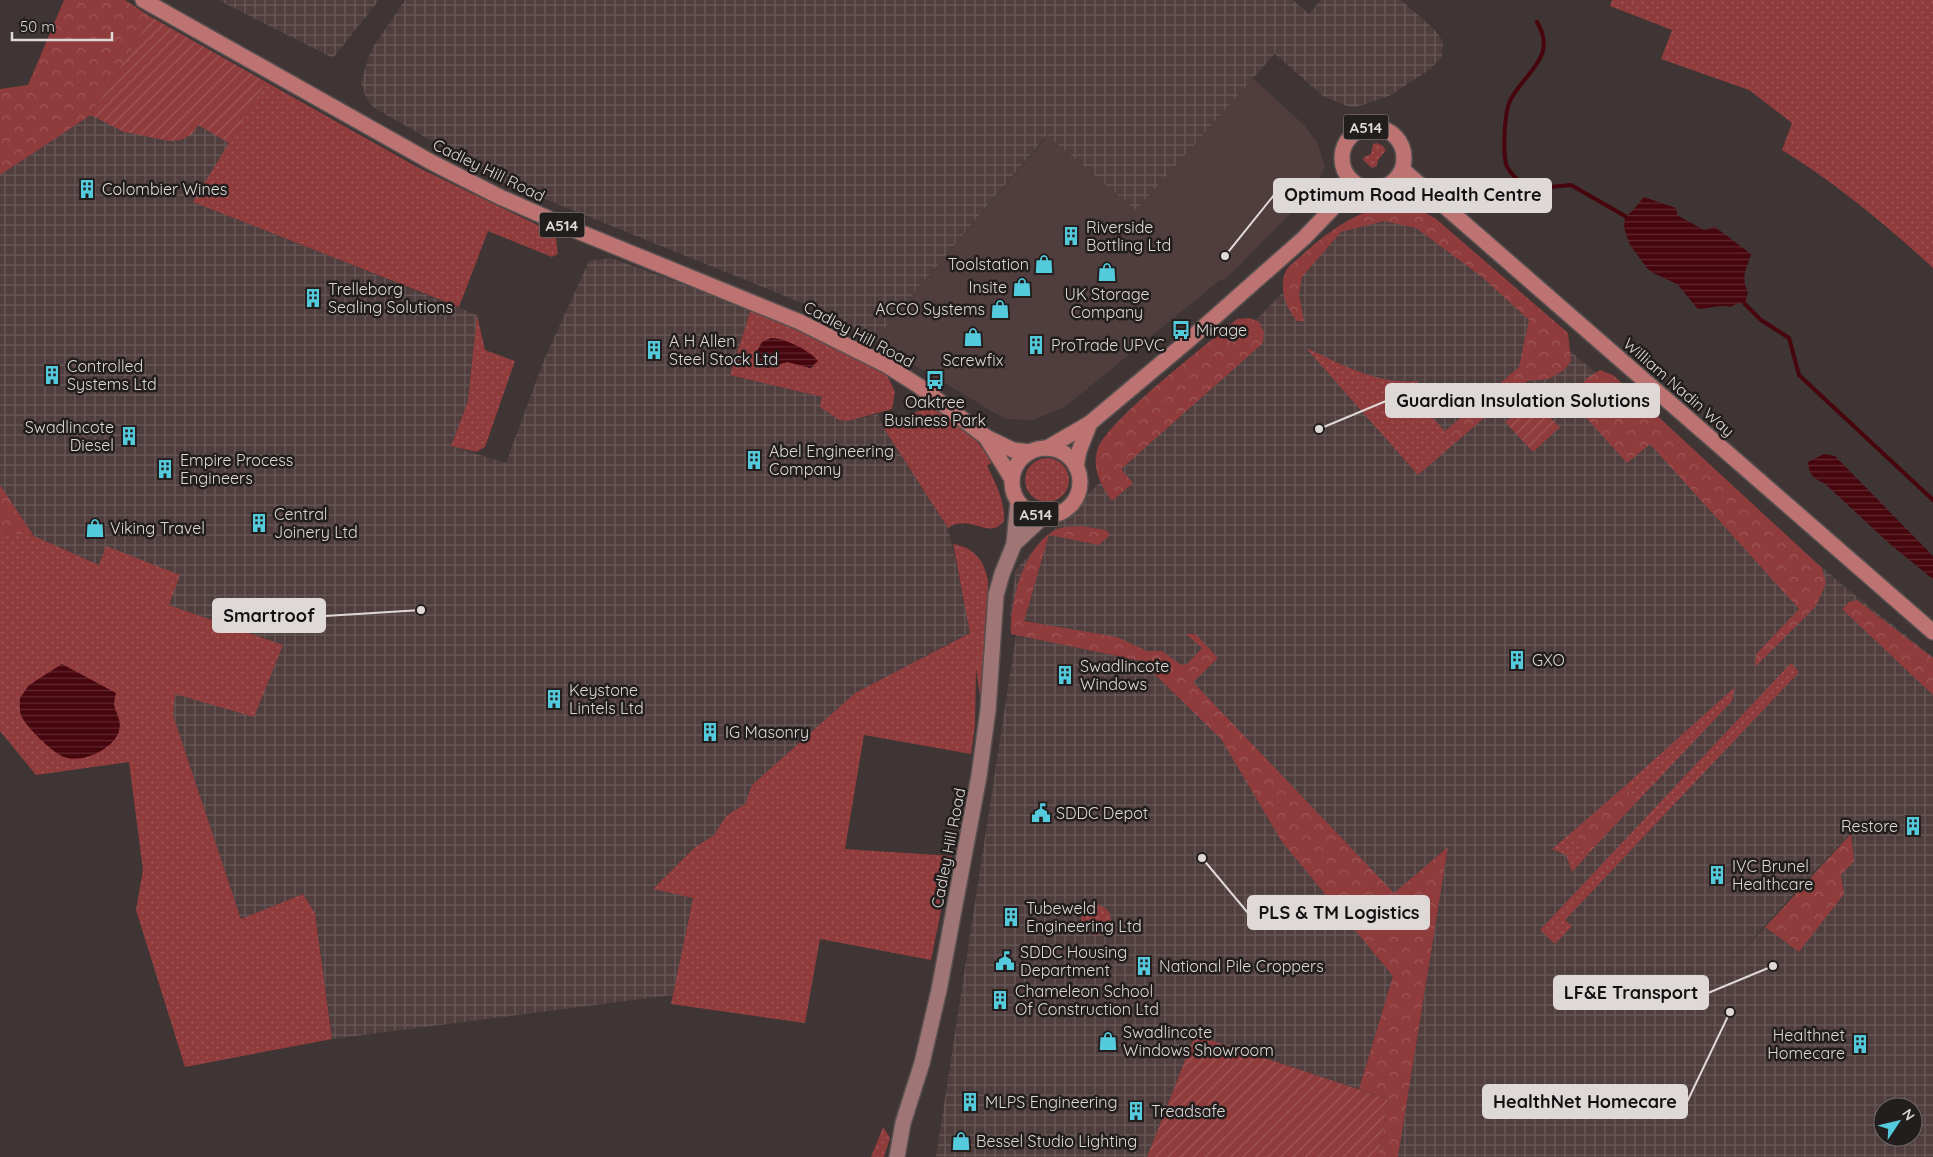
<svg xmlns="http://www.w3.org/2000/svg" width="1933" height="1157" viewBox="0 0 1933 1157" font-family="Quicksand,sans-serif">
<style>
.built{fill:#4f3e3d}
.industrial{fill:url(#industrial-grid);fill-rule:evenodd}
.grass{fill:url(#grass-dots);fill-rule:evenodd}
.forest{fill:url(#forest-crowns)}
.garden{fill:url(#garden-furrows)}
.water{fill:url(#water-rules)}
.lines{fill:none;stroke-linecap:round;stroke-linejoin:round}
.stream{stroke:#47050d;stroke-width:4}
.secondary-casing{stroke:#595150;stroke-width:18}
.primary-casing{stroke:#595150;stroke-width:18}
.secondary{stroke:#a07575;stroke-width:15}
.primary{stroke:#bc7372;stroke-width:15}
.labels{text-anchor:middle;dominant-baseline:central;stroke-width:5;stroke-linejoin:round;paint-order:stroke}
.shield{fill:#221e1d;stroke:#a6a09f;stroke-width:1}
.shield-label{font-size:15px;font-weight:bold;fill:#ded8d7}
.street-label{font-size:16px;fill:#ded8d7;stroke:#221e1d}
.poi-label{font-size:16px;fill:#ded8d7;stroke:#221e1d;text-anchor:start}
.leader{fill:none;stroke:#ded8d7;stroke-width:2}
.callout-dot{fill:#ded8d7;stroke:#221e1d;stroke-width:2}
.callout{fill:#ded8d7;stroke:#ded8d7;stroke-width:2}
.callout-label{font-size:18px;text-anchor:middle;font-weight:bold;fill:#111}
</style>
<defs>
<pattern id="industrial-grid" width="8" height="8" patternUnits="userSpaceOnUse" patternTransform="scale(1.25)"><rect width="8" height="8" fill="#4f3e3d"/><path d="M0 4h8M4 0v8" fill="none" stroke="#685958"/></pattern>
<pattern id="grass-dots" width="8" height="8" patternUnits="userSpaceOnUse" patternTransform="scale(1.25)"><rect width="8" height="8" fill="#903c3d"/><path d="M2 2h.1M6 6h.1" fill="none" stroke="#9f5758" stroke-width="1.8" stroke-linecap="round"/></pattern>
<pattern id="forest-crowns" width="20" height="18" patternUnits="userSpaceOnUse" patternTransform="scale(1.25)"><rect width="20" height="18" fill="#903c3d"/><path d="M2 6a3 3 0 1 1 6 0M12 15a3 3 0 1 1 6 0" fill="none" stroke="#9f5758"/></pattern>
<pattern id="garden-furrows" width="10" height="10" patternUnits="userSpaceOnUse" patternTransform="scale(1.25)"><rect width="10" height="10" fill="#903c3d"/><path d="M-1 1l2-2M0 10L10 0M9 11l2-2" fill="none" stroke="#9f5758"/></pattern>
<pattern id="water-rules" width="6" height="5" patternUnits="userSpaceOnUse" patternTransform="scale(1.25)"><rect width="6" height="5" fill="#47050d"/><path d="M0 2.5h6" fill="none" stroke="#612930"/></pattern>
</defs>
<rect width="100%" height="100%" fill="#3f3534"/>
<path class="built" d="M1253 78 1305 126 1317 142 1325 167 1311 193 1226 279 1220 280 1065 407 1033 420 1005 419 874 341 1048 135 1136 210Z"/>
<g class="industrial">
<path d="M218 0H379L333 58Z"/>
<path d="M405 0H1293L1309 14 1321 0H1401L1436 31 1443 42 1442 57 1429 70 1389 96 1356 107 1347 106 1323 96 1275 54 1278 50 1136 210 1047 135 874 341 812 307 503 182 373 107 366 97 361 82 371 50Z"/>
<path d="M151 17 266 82 194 202 477 315 468 401 451 446 506 463 544 360 589 261 611 258 751 309 730 375 822 397 848 421 878 414 883 427 948 528 971 632 855 693 752 785 745 804 726 816 714 835 694 848 654 888 693 897 673 995 332 1039 315 913 303 894 241 919 173 715 175 694 283 645 169 605 99 565 34 536 0 485V175L91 115Z"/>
<path d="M1383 214 1418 220 1846 588 1933 657V1157H1398L1448 847 1394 894 1154 654 1010 616 1016 569 1341 232ZM1870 813 1765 927 1730 963 1815 871ZM1883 1107H1913V1137H1883Z"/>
<path d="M1016 635 1141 661 1221 739 1282 842 1357 930 1393 976 1359 1089 1195 1035 1147 1157H936Z"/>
</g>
<g class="grass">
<path d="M1612 0H1933V268C1886 225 1836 183 1782 150L1792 123 1749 90 1661 59 1672 30 1610 6Z"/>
<path d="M266 82 417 167 552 232 556 238 558 254 552 257 488 231 459 307 193 202Z"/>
<path d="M1377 143 1383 146 1386 150 1378 160 1377 166 1372 168 1363 160 1364 157 1371 154 1373 144Z"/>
<path d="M751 309 806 332 887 375 895 392 892 409 848 421 839 420 820 407 822 397 730 375ZM757 352 815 366 810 368C803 366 794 361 786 362 769 364 762 377 757 352Z"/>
<path d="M477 315 485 350 515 361 485 447 476 452 451 446 468 401Z"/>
<path d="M1306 348C1344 365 1377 385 1419 381L1410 392 1455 443 1418 475Z"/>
<path d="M934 408C959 415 978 441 992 462L987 466C996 483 1005 502 1004 521 988 541 971 513 948 528L883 427 919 411Z"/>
<circle cx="1047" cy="480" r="22"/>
<path d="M0 532 34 536 99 565 106 546 180 575 169 605 283 645 254 717 175 694 173 715 241 919 303 894 315 913 332 1039 185 1067 136 910 143 870 129 762 36 775 0 731Z"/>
<path d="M953 544C975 548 984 560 988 581L984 695 981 703 976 669 975 725 971 754 864 735 845 849 952 856 931 960 820 939 805 1023 671 1004 693 898 653 889 694 848 714 835 726 816 745 804 752 785 855 693 970 633Z"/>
<path d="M1791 663 1799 672 1565 920 1572 926 1555 944 1540 930Z"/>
<path d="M1735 687 1732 701 1634 805 1626 785Z"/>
<path d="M1572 832 1589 853 1572 872 1566 855 1552 849Z"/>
<circle cx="1096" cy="920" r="15"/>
<path d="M883 1127 890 1138 884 1157H871Z"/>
</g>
<g class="forest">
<path d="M64 0H125L151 17 91 115 0 175V89L28 85Z"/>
<path d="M1394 204 1414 207 1435 218 1568 333 1571 361 1564 370 1549 379 1527 381 1455 443 1444 432 1519 367 1529 320 1482 277 1416 228 1384 221 1341 232 1302 277 1299 294 1304 321H1297C1286 308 1278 287 1286 271 1289 265 1296 261 1300 257 1326 233 1358 209 1394 204Z"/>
<path d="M1250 318 1259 322 1264 332 1263 343 1121 469 1133 483 1112 501C1101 486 1091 467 1098 448 1108 420 1209 343 1237 319Z"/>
<path d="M1600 370 1613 375 1822 568 1826 583 1816 606 1755 667 1756 654 1799 609 1650 444 1627 463 1579 410 1573 394 1587 378Z"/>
<path d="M0 485 34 536 0 532Z"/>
<path d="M1081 526 1106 530 1110 535 1099 545 1049 535 1024 621 1117 637 1147 651H1162L1181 665 1187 664 1202 648 1186 634H1196L1218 658 1193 682 1394 893 1448 847 1398 1157H1378L1388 1099 1359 1089 1393 976 1282 842 1221 739 1141 661 1011 634C1009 602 1025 542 1058 529 1065 526 1074 527 1081 526Z"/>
<path d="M1857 600 1933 658V695L1842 609 1849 602Z"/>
<path d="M1626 785 1634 805 1589 853 1572 832Z"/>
<path d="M1851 834 1854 861 1841 875 1844 894 1799 952 1765 927Z"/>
</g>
<g class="garden">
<path d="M151 17 266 82 229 143 198 125 192 134 181 140 170 141 124 132 91 115Z"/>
<path d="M1530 411 1546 414 1560 427 1533 452 1505 422 1517 412Z"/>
<path d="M1195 1035 1388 1099 1378 1157H1147Z"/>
</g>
<g class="water">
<path d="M1644 197 1676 208 1677 215 1704 230 1715 227 1751 254C1747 268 1740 277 1748 292L1745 304 1738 303 1730 307C1722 304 1707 309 1698 309L1677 284 1653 273 1647 268 1630 245 1624 228 1625 216C1632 214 1638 203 1644 197Z"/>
<path d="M771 338C785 338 809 350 818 361L810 368 787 362 768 368 762 366 757 351 762 342Z"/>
<path d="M1824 454 1835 456 1933 556V579L1891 545 1824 483C1813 478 1809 475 1808 462Z"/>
<path d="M62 664 116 693C115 696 114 702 114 705 116 714 122 720 119 731 114 749 82 764 64 757 53 753 27 728 22 717 19 712 20 704 20 698L29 685Z"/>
</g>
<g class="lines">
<g class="stream">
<path d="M1537 22C1558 57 1525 72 1511 99 1504 111 1503 150 1506 164 1509 174 1521 183 1529 189L1571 185 1625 216"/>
<path d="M1745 304 1761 320 1789 338 1799 375 1933 500"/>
</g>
<g class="secondary-casing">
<g id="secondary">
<path d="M1014 544 1044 516"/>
<path d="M897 1157 903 1123 922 1063 939 990 979 776 988 710 996 595 1002 574 1014 544 1018 502"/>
</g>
</g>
<g class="primary-casing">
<g id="primary">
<path d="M143 0 431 162 500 197 577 231 800 322 886 365 919 386 986 437 1013 450 1030 452"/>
<circle cx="1373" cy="158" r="31"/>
<path d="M1403 170 1933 632"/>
<path d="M986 437 1012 479"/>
<path d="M1047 448 1090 423 1190 339 1304 238 1331 210 1353 183"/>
<circle cx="1046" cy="482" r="34"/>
<path d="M1076 467 1079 451 1090 423"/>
</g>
</g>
<use href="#secondary" class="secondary"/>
<use href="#primary" class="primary"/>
</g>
<defs>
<g id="building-bare" transform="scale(1.5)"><path d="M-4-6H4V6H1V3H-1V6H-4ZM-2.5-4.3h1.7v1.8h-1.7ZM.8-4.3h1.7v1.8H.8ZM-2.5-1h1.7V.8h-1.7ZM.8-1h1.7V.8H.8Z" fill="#54cadd" stroke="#221e1d" stroke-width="2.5" paint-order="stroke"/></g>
<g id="shop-bare" transform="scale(1.5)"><path d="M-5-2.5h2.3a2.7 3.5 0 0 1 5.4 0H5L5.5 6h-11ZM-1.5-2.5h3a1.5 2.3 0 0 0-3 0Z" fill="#54cadd" stroke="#221e1d" stroke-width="2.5" paint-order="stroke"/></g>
<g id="bus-bare" transform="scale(1.5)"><path d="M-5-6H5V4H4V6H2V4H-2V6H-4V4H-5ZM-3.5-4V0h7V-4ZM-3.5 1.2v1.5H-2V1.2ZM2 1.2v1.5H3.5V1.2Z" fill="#54cadd" stroke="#221e1d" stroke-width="2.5" paint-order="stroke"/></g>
<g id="civic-bare" transform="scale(1.5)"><path d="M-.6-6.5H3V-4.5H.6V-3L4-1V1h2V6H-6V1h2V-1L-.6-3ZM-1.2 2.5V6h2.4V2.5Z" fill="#54cadd" stroke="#221e1d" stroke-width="2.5" paint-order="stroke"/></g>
</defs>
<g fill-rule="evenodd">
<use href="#building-bare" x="87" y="189"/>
<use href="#building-bare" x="1071" y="236"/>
<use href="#shop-bare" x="1044" y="264"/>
<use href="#shop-bare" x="1107" y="272"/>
<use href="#shop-bare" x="1022" y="287"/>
<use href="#building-bare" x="313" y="298"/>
<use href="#shop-bare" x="1000" y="309"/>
<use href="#bus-bare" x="1181" y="330"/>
<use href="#shop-bare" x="973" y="337"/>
<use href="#building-bare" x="1036" y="345"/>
<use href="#building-bare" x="654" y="350"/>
<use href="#building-bare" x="52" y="375"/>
<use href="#bus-bare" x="935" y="380"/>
<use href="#building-bare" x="129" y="436"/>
<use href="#building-bare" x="754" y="460"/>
<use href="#building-bare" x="165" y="469"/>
<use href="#building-bare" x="259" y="523"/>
<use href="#shop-bare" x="95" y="528"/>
<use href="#building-bare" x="1517" y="660"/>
<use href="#building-bare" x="1065" y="675"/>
<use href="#building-bare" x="554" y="699"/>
<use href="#building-bare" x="710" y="732"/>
<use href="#civic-bare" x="1041" y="813"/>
<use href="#building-bare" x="1913" y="826"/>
<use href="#building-bare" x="1717" y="875"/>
<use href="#building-bare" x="1011" y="917"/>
<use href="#civic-bare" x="1005" y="961"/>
<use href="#building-bare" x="1144" y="966"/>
<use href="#building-bare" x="1000" y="1000"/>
<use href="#shop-bare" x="1108" y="1041"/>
<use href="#building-bare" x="1860" y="1044"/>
<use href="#building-bare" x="970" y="1102"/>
<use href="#building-bare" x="1136" y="1111"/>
<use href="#shop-bare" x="961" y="1141"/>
</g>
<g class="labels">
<g class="shield">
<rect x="1343.5" y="114.5" width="45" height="25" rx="4"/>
<rect x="539.5" y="212.5" width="45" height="25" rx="4"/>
<rect x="1013.5" y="501.5" width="45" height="25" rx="4"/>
</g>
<g class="shield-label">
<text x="1366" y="127">A514</text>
<text x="562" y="225">A514</text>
<text x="1036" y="514">A514</text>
</g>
<g class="street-label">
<text transform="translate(489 170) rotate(26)">Cadley Hill Road</text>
<text transform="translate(859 334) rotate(28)">Cadley Hill Road</text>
<text transform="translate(1679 387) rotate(41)">William Nadin Way</text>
<text transform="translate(948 848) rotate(-79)">Cadley Hill Road</text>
</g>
<g class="poi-label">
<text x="102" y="189">Colombier Wines</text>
<text x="1086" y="227">Riverside<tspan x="1086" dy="18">Bottling Ltd</tspan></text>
<text x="1029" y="264" text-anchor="end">Toolstation</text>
<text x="1007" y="287" text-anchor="end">Insite</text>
<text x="328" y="289">Trelleborg<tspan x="328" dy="18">Sealing Solutions</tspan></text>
<text x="1107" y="294" text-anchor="middle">UK Storage<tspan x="1107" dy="18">Company</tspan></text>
<text x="985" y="309" text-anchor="end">ACCO Systems</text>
<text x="1196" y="330">Mirage</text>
<text x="669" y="341">A H Allen<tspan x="669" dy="18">Steel Stock Ltd</tspan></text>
<text x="1051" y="345">ProTrade UPVC</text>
<text x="973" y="360" text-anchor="middle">Screwfix</text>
<text x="67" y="366">Controlled<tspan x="67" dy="18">Systems Ltd</tspan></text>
<text x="935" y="402" text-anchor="middle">Oaktree<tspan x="935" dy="18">Business Park</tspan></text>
<text x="114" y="427" text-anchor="end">Swadlincote<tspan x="114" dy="18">Diesel</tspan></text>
<text x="769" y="451">Abel Engineering<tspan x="769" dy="18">Company</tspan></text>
<text x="180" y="460">Empire Process<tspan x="180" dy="18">Engineers</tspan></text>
<text x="274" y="514">Central<tspan x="274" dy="18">Joinery Ltd</tspan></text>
<text x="110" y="528">Viking Travel</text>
<text x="1532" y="660">GXO</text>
<text x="1080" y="666">Swadlincote<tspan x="1080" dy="18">Windows</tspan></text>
<text x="569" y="690">Keystone<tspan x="569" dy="18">Lintels Ltd</tspan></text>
<text x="725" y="732">IG Masonry</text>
<text x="1056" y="813">SDDC Depot</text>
<text x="1898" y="826" text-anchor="end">Restore</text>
<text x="1732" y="866">IVC Brunel<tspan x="1732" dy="18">Healthcare</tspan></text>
<text x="1026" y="908">Tubeweld<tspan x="1026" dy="18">Engineering Ltd</tspan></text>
<text x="1020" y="952">SDDC Housing<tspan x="1020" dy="18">Department</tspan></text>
<text x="1159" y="966">National Pile Croppers</text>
<text x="1015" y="991">Chameleon School<tspan x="1015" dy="18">Of Construction Ltd</tspan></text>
<text x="1123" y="1032">Swadlincote<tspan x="1123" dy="18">Windows Showroom</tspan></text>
<text x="1845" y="1035" text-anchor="end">Healthnet<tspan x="1845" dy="18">Homecare</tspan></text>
<text x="985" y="1102">MLPS Engineering</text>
<text x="1151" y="1111">Treadsafe</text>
<text x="976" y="1141">Bessel Studio Lighting</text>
</g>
</g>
<path class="leader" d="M1225 256L1274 195M1319 429L1386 401M421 610L325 616M1202 858L1248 913M1773 966L1708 993M1730 1012L1687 1102"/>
<g class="callout-dot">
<circle cx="1225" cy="256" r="5"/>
<circle cx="1319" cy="429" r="5"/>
<circle cx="421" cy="610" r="5"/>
<circle cx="1202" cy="858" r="5"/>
<circle cx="1773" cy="966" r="5"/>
<circle cx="1730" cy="1012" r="5"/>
</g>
<g class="callout">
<rect x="1274" y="179" width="277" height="33" rx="5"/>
<rect x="1386" y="384" width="273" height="33" rx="5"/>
<rect x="213" y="599" width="112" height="33" rx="5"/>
<rect x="1248" y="896" width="181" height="33" rx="5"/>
<rect x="1554" y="976" width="154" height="33" rx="5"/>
<rect x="1483" y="1085" width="204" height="33" rx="5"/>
</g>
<g class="callout-label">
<text x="1413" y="201">Optimum Road Health Centre</text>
<text x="1523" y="407">Guardian Insulation Solutions</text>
<text x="269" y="622">Smartroof</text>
<text x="1339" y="919">PLS &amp; TM Logistics</text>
<text x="1631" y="999">LF&amp;E Transport</text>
<text x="1585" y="1108">HealthNet Homecare</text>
</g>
<g transform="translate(1898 1122) rotate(55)"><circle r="24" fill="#221e1d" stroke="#6d6867"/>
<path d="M0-4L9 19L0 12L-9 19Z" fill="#54cadd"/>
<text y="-8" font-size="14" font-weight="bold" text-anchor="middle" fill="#ded8d7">N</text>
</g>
<path d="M12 32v8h100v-8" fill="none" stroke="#ded8d7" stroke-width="2.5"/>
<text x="20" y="32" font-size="15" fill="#ded8d7" stroke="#221e1d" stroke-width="4" paint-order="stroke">50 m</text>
</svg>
